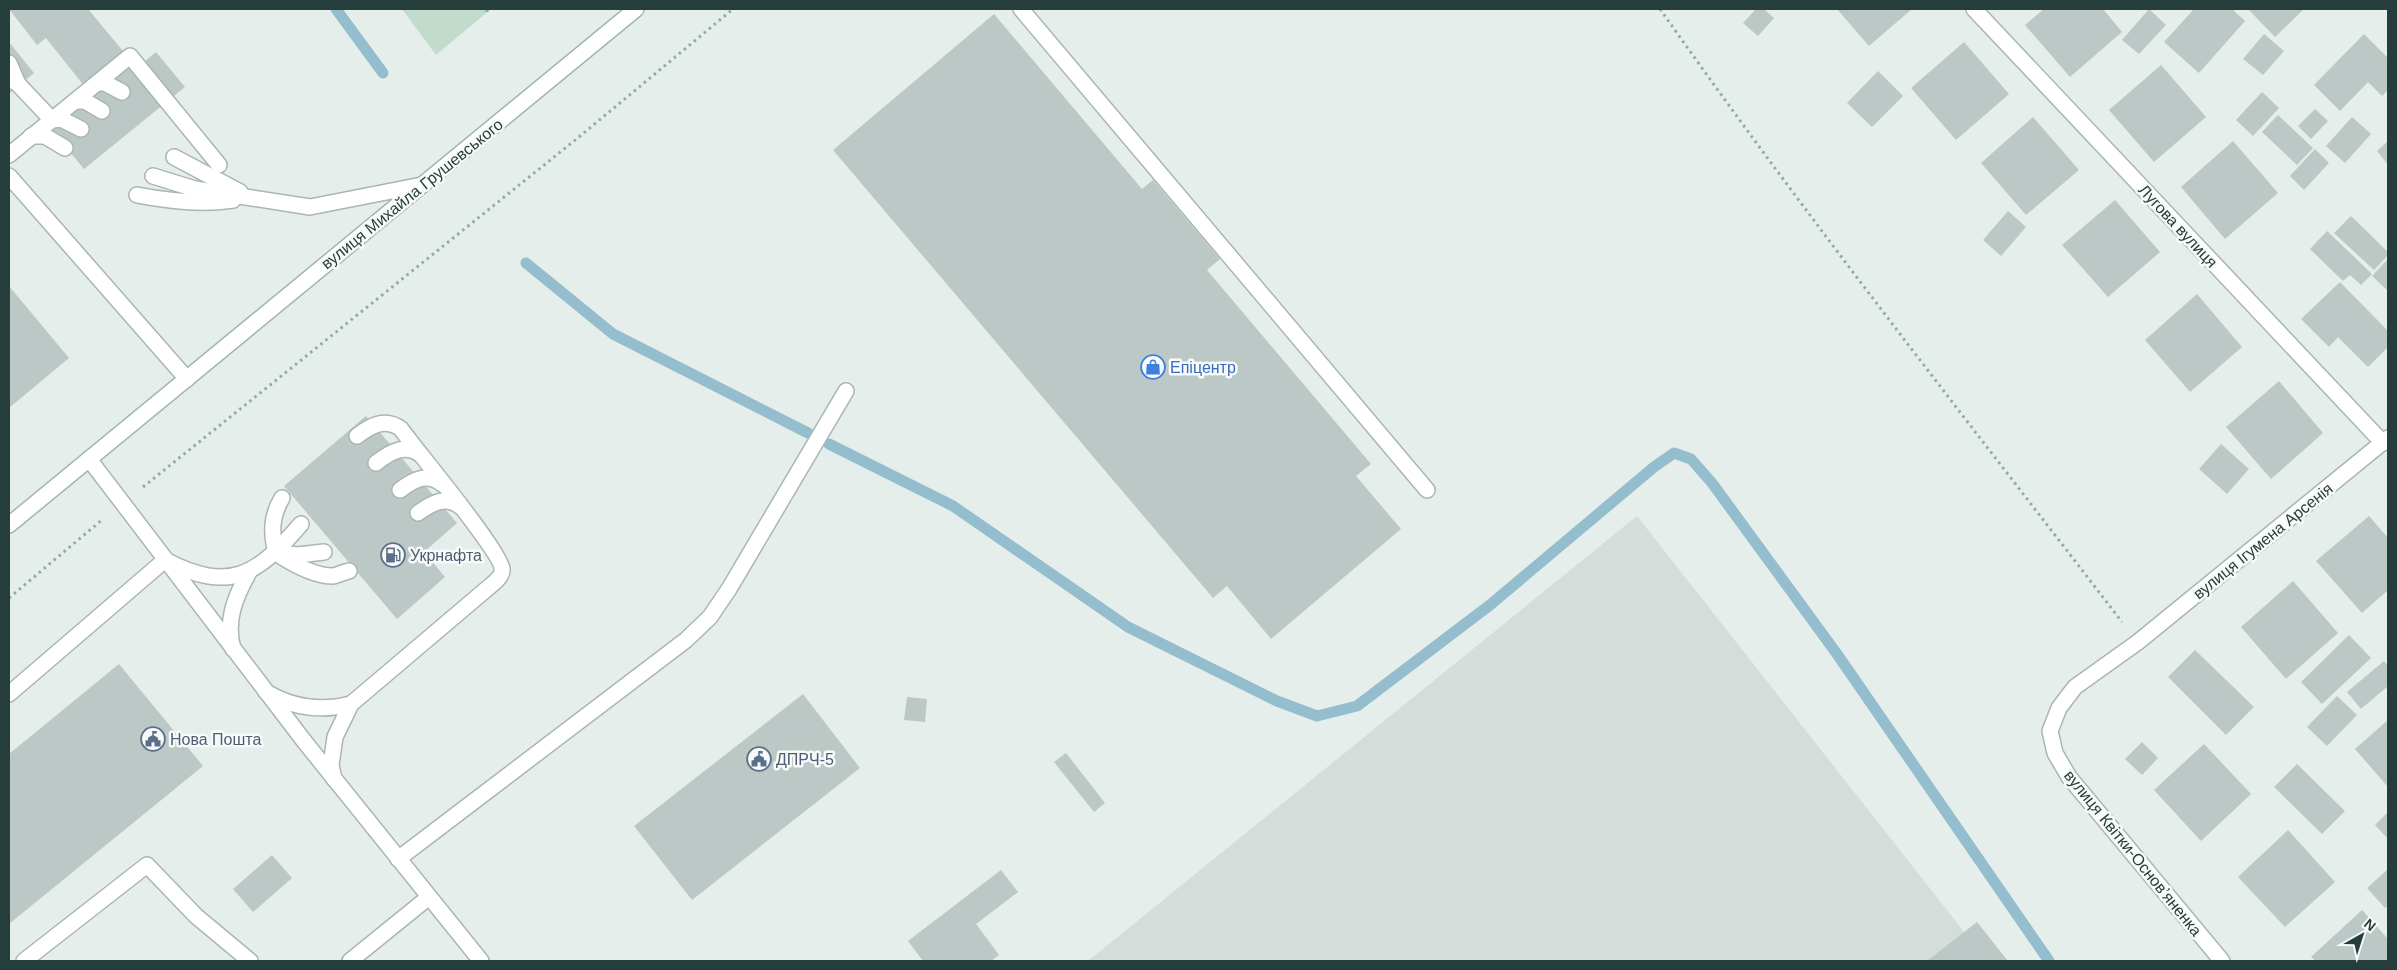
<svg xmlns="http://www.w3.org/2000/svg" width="2397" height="970" viewBox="0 0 2397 970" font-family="Helvetica,sans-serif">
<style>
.built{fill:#d4ddda}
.green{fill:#c1dccc}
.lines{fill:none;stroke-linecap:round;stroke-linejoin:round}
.stream{stroke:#94bdcd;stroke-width:11}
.building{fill:#bcc8c5}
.service-casing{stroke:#a9b6b3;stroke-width:18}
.minor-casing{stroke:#a9b6b3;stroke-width:18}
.secondary-casing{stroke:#a2b5b1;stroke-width:18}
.path{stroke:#8aaea7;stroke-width:3;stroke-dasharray:2.5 4;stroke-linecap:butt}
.service{stroke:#fff;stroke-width:15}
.minor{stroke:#fff;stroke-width:15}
.secondary{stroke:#fff;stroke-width:15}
.labels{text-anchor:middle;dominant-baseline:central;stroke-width:5;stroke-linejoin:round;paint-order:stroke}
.street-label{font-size:16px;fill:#263e3b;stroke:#f7faf9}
.shop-label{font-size:16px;fill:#366cbe;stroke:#f7faf9;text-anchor:start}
.service-label{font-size:16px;fill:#4e5e75;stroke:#f7faf9;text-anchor:start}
</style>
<rect width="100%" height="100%" fill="#e6eeeb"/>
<path class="built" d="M1637 516 1987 961H1088Z"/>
<path class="green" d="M402 9H491L436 55Z"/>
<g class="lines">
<g class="stream">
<path d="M336 9 383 73"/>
<path d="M526 263 613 334 808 433"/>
<path d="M829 444 953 506 1128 627 1277 701 1317 716 1357 706 1490 605 1654 467 1674 453 1691 459 1712 483 1837 654 2049 961"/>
</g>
</g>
<g class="building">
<path d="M9 9H88L137 68 156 52 185 87 84 169 52 130 93 97 46 38 37 45Z"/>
<path d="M1756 9H1764L1774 18 1758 36 1743 23Z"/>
<path d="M1837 9H1912L1869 46Z"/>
<path d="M2044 9H2103L2122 32 2070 77 2025 25Z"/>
<path d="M2149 9 2166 25 2139 54 2122 40Z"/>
<path d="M2194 9H2232L2245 21 2199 73 2164 42Z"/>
<path d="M2248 9H2304L2275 37Z"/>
<path d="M994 14 1142 189 1153 180 1220 259 1207 270 1371 464 1356 476 1401 529 1271 639 1227 586 1213 598 833 150Z"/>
<path d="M2264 34 2284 51 2263 75 2243 59Z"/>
<path d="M2364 34 2388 58V90L2382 96 2368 82 2340 111 2314 85Z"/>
<path d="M9 42 34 73 9 94Z"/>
<path d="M1964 42 2009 94 1956 140 1911 88Z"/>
<path d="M2161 65 2206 117 2154 162 2109 110Z"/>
<path d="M1878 71 1903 96 1872 127 1847 103Z"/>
<path d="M2262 92 2279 108 2253 136 2236 120Z"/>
<path d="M2315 109 2328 121 2311 139 2298 126Z"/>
<path d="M2278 115 2313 148 2297 165 2262 132Z"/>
<path d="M2033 117 2079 170 2026 215 1981 163Z"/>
<path d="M2352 117 2371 134 2345 163 2326 146Z"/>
<path d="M2233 141 2278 193 2225 239 2181 187Z"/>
<path d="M2388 141V165L2377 151Z"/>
<path d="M2315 149 2329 163 2304 190 2290 176Z"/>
<path d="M2115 200 2160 252 2108 297 2062 245Z"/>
<path d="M2008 211 2026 227 2001 256 1983 240Z"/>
<path d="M2351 216 2388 252V255L2374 270 2334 233Z"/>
<path d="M2327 231 2372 274 2361 285 2350 275 2343 281 2310 249Z"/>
<path d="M2388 259V291L2372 276Z"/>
<path d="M2340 282 2388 331V347L2368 367 2338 337 2329 347 2301 319Z"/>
<path d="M9 286 69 358 9 408Z"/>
<path d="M2197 294 2242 347 2190 392 2145 340Z"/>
<path d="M2279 381 2323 433 2271 479 2226 427Z"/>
<path d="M366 416 457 523 424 552 445 577 397 619 284 486Z"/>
<path d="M2221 444 2249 469 2227 494 2199 469Z"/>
<path d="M2369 516 2388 538V590L2362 613 2316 561Z"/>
<path d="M2293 581 2338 633 2286 679 2241 627Z"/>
<path d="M2349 635 2371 658 2322 704 2301 682Z"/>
<path d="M2195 650 2254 707 2226 735 2168 677Z"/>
<path d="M2384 661 2388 666V686L2361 709 2347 692Z"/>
<path d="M119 664 203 766 9 924V754Z"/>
<path d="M803 694 860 768 692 900 634 826Z"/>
<path d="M2337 696 2357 715 2327 746 2307 727Z"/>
<path d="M907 697 927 699 925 722 904 720Z"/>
<path d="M2388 720V787L2355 749Z"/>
<path d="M2142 742 2158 758 2142 775 2125 759Z"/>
<path d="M2204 744 2251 794 2201 841 2154 790Z"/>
<path d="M1066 753 1105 803 1094 812 1054 762Z"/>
<path d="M2297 764 2345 811 2322 834 2274 787Z"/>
<path d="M2388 812V839L2375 825Z"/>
<path d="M2288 830 2335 882 2285 927 2238 877Z"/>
<path d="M272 855 292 878 253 912 233 889Z"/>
<path d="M2388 869V905L2385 908 2367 888Z"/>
<path d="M1001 870 1018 892 976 924 999 955 991 961H923L908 941Z"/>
<path d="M2362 910 2388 939V961H2316L2311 957Z"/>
<path d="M1977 922 2008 961H1927Z"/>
</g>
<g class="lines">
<g class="service-casing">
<g id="service">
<path d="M1021 9 1427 490"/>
<path d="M9 63 18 84"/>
<path d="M9 79 18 84 52 120 61 119 81 129"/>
<path d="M97 83H105L122 92"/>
<path d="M75 101H85L102 111"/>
<path d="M31 136H45L65 148"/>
<path d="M9 155 130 56 219 165"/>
<path d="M174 157 240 192"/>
<path d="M153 176 195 189 310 207 422 185"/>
<path d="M137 195C169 201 201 205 233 200"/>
<path d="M376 463C390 452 405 443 421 455"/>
<path d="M400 490C413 480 427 472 442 484"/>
<path d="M282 498C271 516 271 533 276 553 291 563 313 576 333 576 338 575 344 572 349 571"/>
<path d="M418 513C432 503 445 495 461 507"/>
<path d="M280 553 298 555 324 552"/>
<path d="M233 649C225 621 235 597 249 572"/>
<path d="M266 692C293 708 320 712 351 704"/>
<path d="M9 694 165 560C230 594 257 575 301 524"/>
<path d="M334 779 331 765 335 737 351 704 489 587C494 583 503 576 502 569 502 553 416 450 401 429 385 417 370 426 357 436"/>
<path d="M398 859 686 640 710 617 729 589 846 391"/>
<path d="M24 961 147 865 196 916 250 961"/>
<path d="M350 961 429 897"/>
</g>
</g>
<g class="minor-casing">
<g id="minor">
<path d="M1974 9 2383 443"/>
<path d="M9 176 187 379"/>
<path d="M89 459 304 741 481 961"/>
<path d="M2222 961 2069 777 2055 753 2050 731 2059 708 2075 687 2138 642 2388 438"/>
</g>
</g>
<g class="secondary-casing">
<path id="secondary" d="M9 525 636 9"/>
</g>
<g class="path">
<path d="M1660 9C1807 218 1966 419 2122 622"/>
<path d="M487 12V9"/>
<path d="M143 487 579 137 733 9"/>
<path d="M9 598 103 519"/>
</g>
<use href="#service" class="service"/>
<use href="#minor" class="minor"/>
<use href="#secondary" class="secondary"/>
</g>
<defs>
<g id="shop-ring" transform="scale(1.25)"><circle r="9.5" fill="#f7faf9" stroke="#3f7fe0" stroke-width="1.5"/><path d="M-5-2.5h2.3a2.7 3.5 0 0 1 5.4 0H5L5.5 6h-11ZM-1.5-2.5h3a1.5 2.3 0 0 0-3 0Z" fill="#3f7fe0"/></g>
<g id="fuel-ring" transform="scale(1.25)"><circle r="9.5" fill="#f7faf9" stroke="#5c6f8a" stroke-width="1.5"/><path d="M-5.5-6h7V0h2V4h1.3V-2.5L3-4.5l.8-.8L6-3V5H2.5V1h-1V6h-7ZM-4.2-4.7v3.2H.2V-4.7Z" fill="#5c6f8a"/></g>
<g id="civic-ring" transform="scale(1.25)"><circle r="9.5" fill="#f7faf9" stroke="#5c6f8a" stroke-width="1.5"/><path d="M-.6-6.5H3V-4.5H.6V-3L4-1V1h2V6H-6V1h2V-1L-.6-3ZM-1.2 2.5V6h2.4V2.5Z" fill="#5c6f8a"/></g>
</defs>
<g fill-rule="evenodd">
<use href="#shop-ring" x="1153" y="367"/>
<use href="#fuel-ring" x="393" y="555"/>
<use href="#civic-ring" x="153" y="739"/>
<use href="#civic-ring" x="759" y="759"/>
</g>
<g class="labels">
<g class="street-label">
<text transform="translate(412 194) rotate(-39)">вулиця Михайла Грушевського</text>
<text transform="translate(2178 226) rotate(47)">Лугова вулиця</text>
<text transform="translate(2263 541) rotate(-39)">вулиця Ігумена Арсенія</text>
<text transform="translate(2133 853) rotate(51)">вулиця Квітки-Основʼяненка</text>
</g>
<g class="shop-label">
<text x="1170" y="367">Епіцентр</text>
</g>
<g class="service-label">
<text x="410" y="555">Укрнафта</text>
<text x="170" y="739">Нова Пошта</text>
<text x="776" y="759">ДПРЧ-5</text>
</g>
</g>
<rect width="2397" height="970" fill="none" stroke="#263e3b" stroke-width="20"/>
<g transform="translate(2362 935) rotate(39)" stroke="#f7faf9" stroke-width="4" paint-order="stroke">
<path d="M0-4L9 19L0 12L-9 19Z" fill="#263e3b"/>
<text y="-8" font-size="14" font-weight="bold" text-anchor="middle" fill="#263e3b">N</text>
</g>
</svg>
